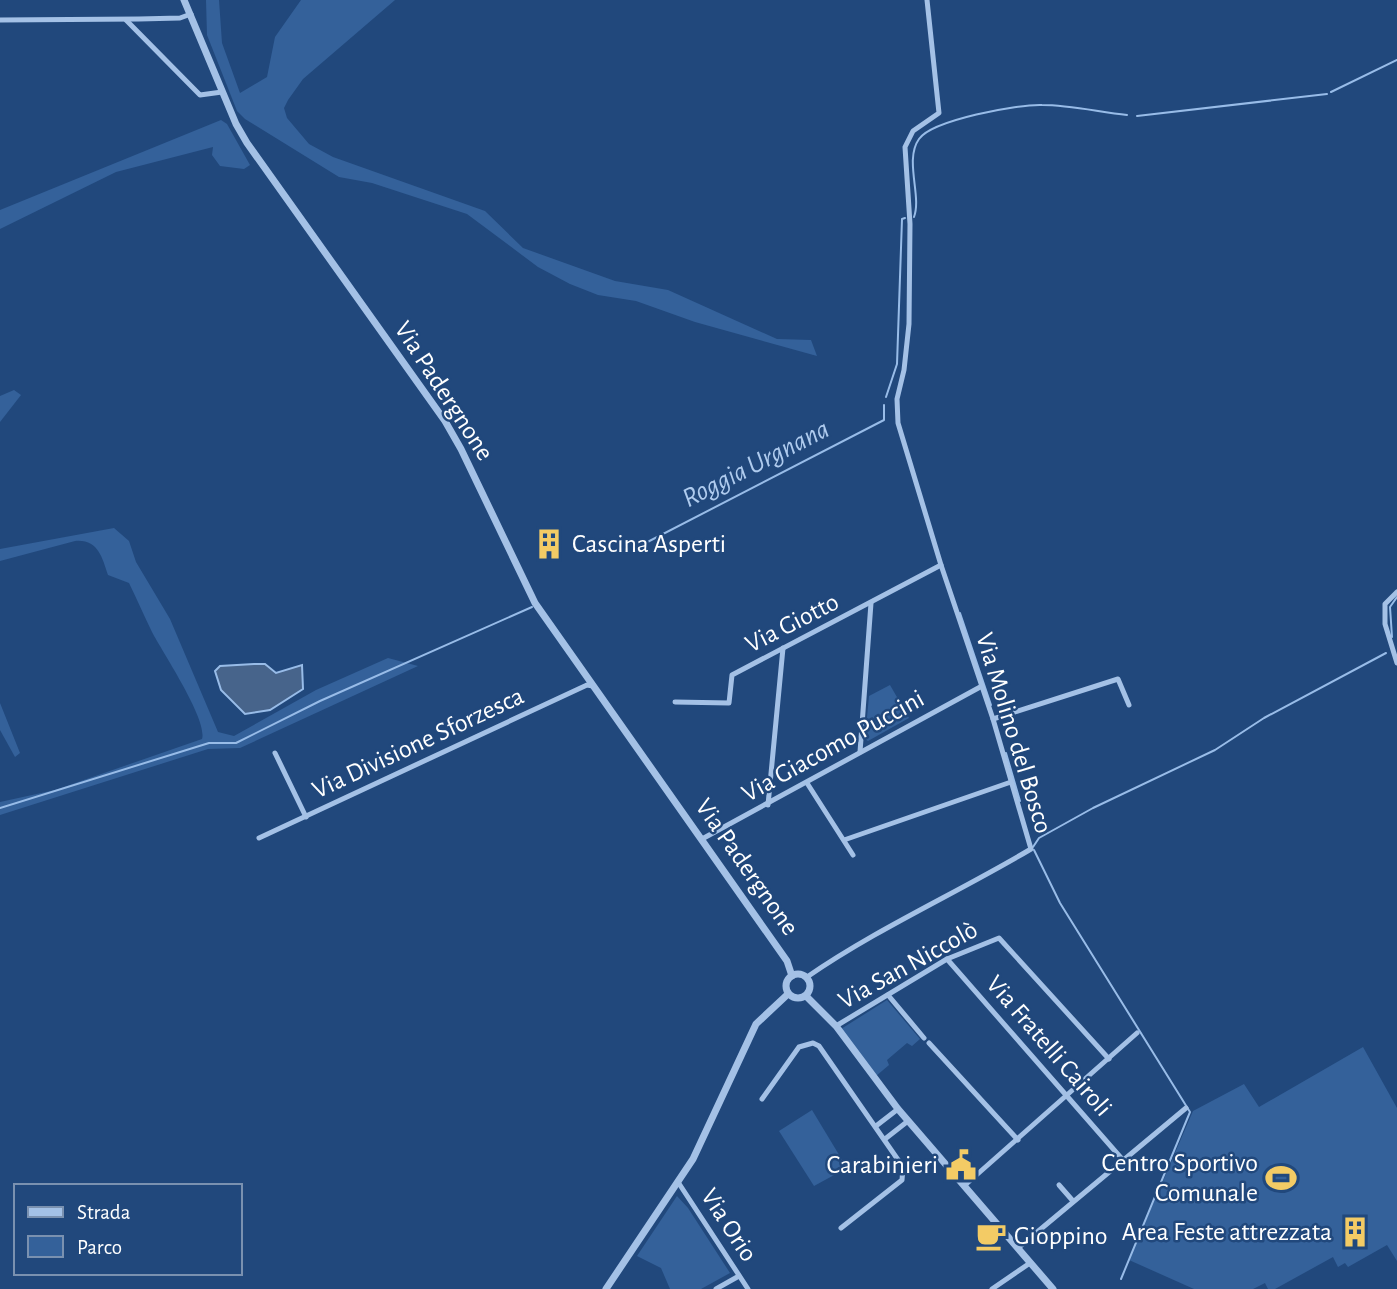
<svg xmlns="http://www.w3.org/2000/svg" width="1397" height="1289" viewBox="0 0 1397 1289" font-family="'Alegreya Sans',sans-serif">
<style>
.green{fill:#34619a}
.water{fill:#47648b;stroke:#98bce8;stroke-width:2}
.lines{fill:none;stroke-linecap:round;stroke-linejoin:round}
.stream{stroke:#98bce8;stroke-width:2}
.minor{stroke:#a4c1e6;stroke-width:5}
.tertiary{stroke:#a4c1e6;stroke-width:7}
.labels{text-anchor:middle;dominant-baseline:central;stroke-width:5;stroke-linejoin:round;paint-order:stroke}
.street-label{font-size:26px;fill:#fff;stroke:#21487c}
.poi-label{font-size:26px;fill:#fff;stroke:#21487c;text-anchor:end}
.water-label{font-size:28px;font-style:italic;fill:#afcbee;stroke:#21487c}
</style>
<rect width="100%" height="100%" fill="#21487c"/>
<g class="green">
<path d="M206 0H219L222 43 240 93 267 77 275 37 301 0H395L303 79 288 100 284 108 287 118 309 144 333 157 485 211 523 248 615 281 668 290 777 339 811 340 817 356 695 322 636 301 598 295 570 284 538 267 467 214 372 183 339 177 245 119 237 111 207 35Z"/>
<path d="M221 120 227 124 250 165 244 169 220 166 212 155 213 147 116 172 0 229V210Z"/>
<path d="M14 390 21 395 0 422V396Z"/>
<path d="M114 528 129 541 136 562 170 619 218 732 234 736 316 690 388 658 418 666 240 748 208 749 0 815V802L55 790 202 739C208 720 163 653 152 632 144 616 137 599 129 583L108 575C102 557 98 539 75 541L0 561V549Z"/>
<path d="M890 685 909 718 868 741 865 739 869 696Z"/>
<path d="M0 703 20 753 15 757 0 730Z"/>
<path d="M887 1000 920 1039 912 1046 907 1043 887 1060 889 1065 876 1076 841 1029Z"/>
<path d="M1363 1047 1397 1108V1261L1387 1245 1348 1267 1345 1263 1338 1267 1333 1257 1275 1289H1268L1265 1283 1253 1289H1194L1129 1260 1193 1111 1244 1084 1259 1107Z"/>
<path d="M812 1110 847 1168 814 1186 779 1131Z"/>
<path d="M677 1196 688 1208 730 1273 701 1289H670L661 1268 637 1256Z"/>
</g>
<path class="water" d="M254 664H265L276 673 302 665 303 689 270 710 245 714 221 690 215 671 220 666Z"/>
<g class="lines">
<g class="stream">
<path d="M1331 92 1397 60"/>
<path d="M1137 116 1327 94"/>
<path d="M914 217C922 196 904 160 919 139 932 120 1018 104 1042 105 1070 105 1099 112 1127 115"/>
<path d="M886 397 897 364 902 219 905 218"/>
<path d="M632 550 884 420V405"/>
<path d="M960 613 991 705"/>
<path d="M1392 637 1390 607 1397 597"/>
<path d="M1006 753 1020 801"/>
<path d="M0 808 209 743H236L320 701 532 607"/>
<path d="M1033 847 1039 838 1093 808 1215 750 1264 718 1386 653"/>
<path d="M1034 850 1060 903 1190 1112 1121 1279"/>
</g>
<g class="minor">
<path d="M0 20 139 19 180 18 191 14"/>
<path d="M126 20 200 95 222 92"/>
<path d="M1397 592 1385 604V624L1397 663"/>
<path d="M675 702 729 703 732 675 941 565"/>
<path d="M993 719 1118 679 1129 705"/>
<path d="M860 752 871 603"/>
<path d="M275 753 306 817"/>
<path d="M807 783 853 855"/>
<path d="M768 805 783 648"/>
<path d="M259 838 587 685 593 686"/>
<path d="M702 839 982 686"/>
<path d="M844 840 1011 782"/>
<path d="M947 959 1122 1159"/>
<path d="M807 977C878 928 957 893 1031 849L993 719 941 565 898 423 897 399 904 370 909 324 910 224 905 147 913 131 939 113 927 0"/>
<path d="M888 995 924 1038"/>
<path d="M836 1026 947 959 999 938 1109 1059"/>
<path d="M929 1043 1018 1140"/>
<path d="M762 1099 799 1047 813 1043 819 1046 903 1167 902 1180 841 1228"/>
<path d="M876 1126 898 1109"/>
<path d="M885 1139 908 1121"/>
<path d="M678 1182 748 1289"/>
<path d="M1059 1185 1073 1201"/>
<path d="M964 1186 1137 1033"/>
<path d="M1018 1248 1186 1108"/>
<path d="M716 1289 739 1276"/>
<path d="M992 1289 1030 1263"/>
</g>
<g class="tertiary">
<path d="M184 0 236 124 247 143 445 421 461 449 535 603 787 961 792 976"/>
<circle cx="798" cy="986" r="12"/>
<path d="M806 996 836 1026 898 1109 1053 1289"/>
<path d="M606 1289 693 1159 756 1024 788 994"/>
</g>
</g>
<defs>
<g id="building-bare" transform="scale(2.415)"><path d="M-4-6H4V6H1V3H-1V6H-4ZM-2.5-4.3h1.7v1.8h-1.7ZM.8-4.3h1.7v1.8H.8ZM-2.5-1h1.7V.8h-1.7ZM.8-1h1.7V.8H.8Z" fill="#f3cb65" stroke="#21487c" stroke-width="2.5" paint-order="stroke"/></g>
<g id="civic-bare" transform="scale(2.415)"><path d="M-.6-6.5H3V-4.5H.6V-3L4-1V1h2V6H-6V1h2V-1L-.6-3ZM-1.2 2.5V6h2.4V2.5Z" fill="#f3cb65" stroke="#21487c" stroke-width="2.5" paint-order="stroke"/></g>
<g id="stadium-bare" transform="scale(2.415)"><path d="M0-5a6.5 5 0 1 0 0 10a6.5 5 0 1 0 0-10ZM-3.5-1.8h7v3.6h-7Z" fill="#f3cb65" stroke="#21487c" stroke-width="2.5" paint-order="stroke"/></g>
<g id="cafe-bare" transform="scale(2.415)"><path d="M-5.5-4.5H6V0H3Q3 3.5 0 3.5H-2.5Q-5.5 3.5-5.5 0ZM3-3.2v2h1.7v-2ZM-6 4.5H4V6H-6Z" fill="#f3cb65" stroke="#21487c" stroke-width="2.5" paint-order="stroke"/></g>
</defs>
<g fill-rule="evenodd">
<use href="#building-bare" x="549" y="544"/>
<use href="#civic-bare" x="961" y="1165"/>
<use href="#stadium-bare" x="1281" y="1178"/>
<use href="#building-bare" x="1355" y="1232"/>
<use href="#cafe-bare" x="991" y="1236"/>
</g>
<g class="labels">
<g class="street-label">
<text transform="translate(444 391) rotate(57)">Via Padergnone</text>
<text transform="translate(792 623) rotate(-27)">Via Giotto</text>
<text transform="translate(1014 733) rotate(73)">Via Molino del Bosco</text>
<text transform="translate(418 743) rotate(-25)">Via Divisione Sforzesca</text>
<text transform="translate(833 746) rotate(-29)">Via Giacomo Puccini</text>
<text transform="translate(747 867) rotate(55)">Via Padergnone</text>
<text transform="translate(908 965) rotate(-29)">Via San Niccolò</text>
<text transform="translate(1049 1046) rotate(49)">Via Fratelli Cairoli</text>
<text transform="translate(729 1225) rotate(57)">Via Orio</text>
</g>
<g class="poi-label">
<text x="572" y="544" text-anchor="start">Cascina Asperti</text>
<text x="1258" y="1163">Centro Sportivo<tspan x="1258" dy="30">Comunale</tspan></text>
<text x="938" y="1165">Carabinieri</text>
<text x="1332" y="1232">Area Feste attrezzata</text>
<text x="1014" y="1236" text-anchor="start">Gioppino</text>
</g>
<g class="water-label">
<text transform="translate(756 464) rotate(-27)">Roggia Urgnana</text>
</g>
</g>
<rect x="14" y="1184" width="228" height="91" fill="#21487c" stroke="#7a91b0" stroke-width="2"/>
<rect x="28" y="1207" width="35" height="10" fill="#a4c1e6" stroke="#7a91b0" stroke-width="2"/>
<text x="77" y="1219" font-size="21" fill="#ffffff">Strada</text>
<rect x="28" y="1236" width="35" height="21" fill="#34619a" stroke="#7a91b0" stroke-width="2"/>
<text x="77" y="1254" font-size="21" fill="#ffffff">Parco</text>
</svg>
